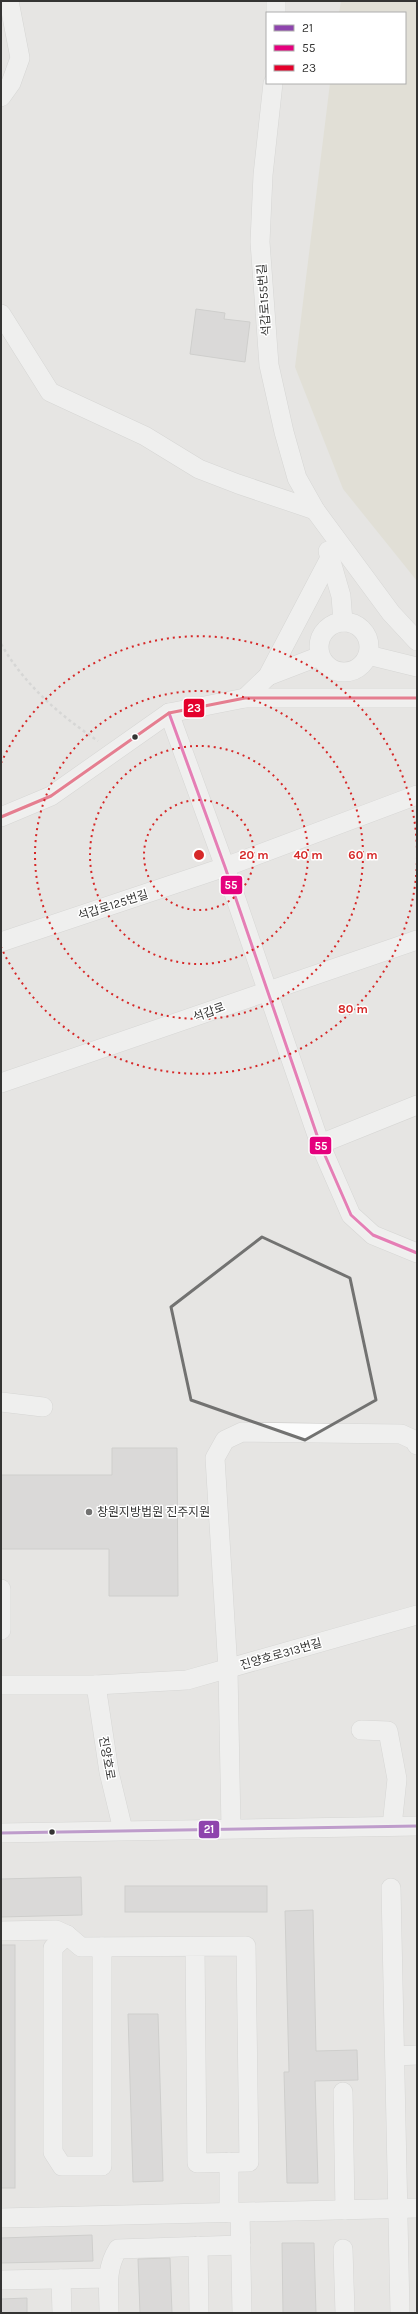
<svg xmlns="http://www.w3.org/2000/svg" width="418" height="2314" viewBox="0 0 418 2314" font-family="Karla,'Noto Sans KR',sans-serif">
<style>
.green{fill:#dcd8c6}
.building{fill:#cccbca;stroke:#b3b2b0}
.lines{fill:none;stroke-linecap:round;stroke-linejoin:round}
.minor-casing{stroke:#c4c3c1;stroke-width:20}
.path{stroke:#c4c4c4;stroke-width:2.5;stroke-dasharray:3 3;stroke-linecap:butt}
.minor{stroke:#fbfbfb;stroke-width:19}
.bus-1-casing{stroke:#fff;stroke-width:6}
.bus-2-casing{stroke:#fff;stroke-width:6}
.bus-3-casing{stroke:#fff;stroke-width:6}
.bus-1{stroke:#8e44ad;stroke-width:3}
.bus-2{stroke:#e5007d;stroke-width:3}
.bus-3{stroke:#e4002b;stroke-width:3}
.marked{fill:none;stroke:#727271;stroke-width:3;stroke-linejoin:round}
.ring{fill:none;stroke:#d62828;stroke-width:2;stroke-dasharray:2 4}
.bus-dot{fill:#343433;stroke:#fff;stroke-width:1.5}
.poi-dot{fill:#727271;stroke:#fff;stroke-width:1.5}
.labels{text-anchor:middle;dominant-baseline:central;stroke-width:3;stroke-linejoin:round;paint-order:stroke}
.street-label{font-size:12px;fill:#343433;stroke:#fff}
.poi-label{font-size:12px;fill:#343433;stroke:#fff;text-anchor:start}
.centre{fill:#d62828;stroke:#fff;stroke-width:2}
.ring-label{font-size:12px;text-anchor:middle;font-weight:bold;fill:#d62828;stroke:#fff;stroke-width:3;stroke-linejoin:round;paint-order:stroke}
.line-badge{stroke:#fff;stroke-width:1.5}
.badge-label{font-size:11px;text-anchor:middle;font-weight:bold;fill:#fff}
</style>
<rect width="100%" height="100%" fill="#e6e5e3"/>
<path class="green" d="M341 1H417V581L343 489 295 367 330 83H405V13H339Z"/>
<g class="building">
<path d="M196 309 225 313 224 319 250 322 245 362 190 354Z"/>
<path d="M112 1448H177L178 1596H109V1549H1V1475H112Z"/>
<path d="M81 1877 82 1915 1 1917V1879Z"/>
<rect x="125" y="1886" width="142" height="26"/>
<path d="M313 1910 316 2051 357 2050 358 2080 315 2081 318 2183H287L284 2072H289L285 1911Z"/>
<rect x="1" y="1945" width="14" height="243"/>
<path d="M128 2014H158L163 2181 133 2182Z"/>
<path d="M92 2235 93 2261 1 2263V2238Z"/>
<path d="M282 2243H314L316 2313H283Z"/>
<path d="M170 2258 172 2313H140L138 2259Z"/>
<path d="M27 2298V2313H1V2299Z"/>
</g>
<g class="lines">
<g class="minor-casing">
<g id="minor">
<path d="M276 13V1"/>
<path d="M273 83 263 175 260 242 269 365 284 432 297 478 315 510 391 613 417 641"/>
<path d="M1 97 11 83 20 58 9 1"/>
<path d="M1 314 50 392 145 436 199 469 238 484 315 510"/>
<path d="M328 551 341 596 343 622"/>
<circle cx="344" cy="647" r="25"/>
<path d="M368 655 417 667"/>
<path d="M268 676 320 656"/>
<path d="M245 698 268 676 330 558"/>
<path d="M169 713 225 867 320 1144 351 1215 373 1235 417 1253"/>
<path d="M1 817 51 796 169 713 245 698H417"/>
<path d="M1 942 225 867 417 795"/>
<path d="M1 1083 417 940"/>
<path d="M320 1144 417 1105"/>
<path d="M1 1402 43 1407"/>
<path d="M1 1589V1630"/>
<path d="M1 1685H96L187 1680 417 1615"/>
<path d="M96 1685 109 1772 123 1830"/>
<path d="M361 1730 388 1731 397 1779 392 1826"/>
<path d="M231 1828 228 1670 215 1458 225 1440 242 1432 401 1434 414 1440 417 1445"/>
<path d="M1 1833 417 1826"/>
<path d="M391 1888 400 2313"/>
<path d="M1 1931 56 1930 67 1935 81 1947 246 1946 249 2162 197 2163 195 1947"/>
<path d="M67 1935 53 1948V2152L62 2166H102V1947"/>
<path d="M395 2056 417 2055"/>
<path d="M343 2092 345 2210"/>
<path d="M229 2162V2213"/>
<path d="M240 2213 242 2313"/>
<path d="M1 2218 417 2208"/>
<path d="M198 2246 199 2313"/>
<path d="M343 2249 345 2313"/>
<path d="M61 2279 62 2313"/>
<path d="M1 2280 108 2278"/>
<path d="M109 2313C109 2290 105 2269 118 2249L241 2245"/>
</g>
</g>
<path class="path" d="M1 644C25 685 58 714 98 741"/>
<use href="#minor" class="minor"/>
<g class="bus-1-casing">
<path id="bus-1" d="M1 1833 417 1826"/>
</g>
<g class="bus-2-casing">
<path id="bus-2" d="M169 713 225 867 320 1144 351 1215 373 1235 417 1253"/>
</g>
<g class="bus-3-casing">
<path id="bus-3" d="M1 817 51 796 169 713 245 698H417"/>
</g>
<use href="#bus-1" class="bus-1"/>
<use href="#bus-2" class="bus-2"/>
<use href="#bus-3" class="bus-3"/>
</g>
<path d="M0 0H418V2314H0ZM262 1237 350 1278 376 1400 305 1440 191 1400 171 1307Z" fill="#e6e5e3" fill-opacity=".55" fill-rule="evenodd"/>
<path class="marked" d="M262 1237 350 1278 376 1400 305 1440 191 1400 171 1307Z"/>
<g class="ring">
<circle cx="199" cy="855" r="55"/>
<circle cx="199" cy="855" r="109"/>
<circle cx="199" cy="855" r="164"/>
<path d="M417 857A218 218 0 0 1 1 947M1 763A218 218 0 0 1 417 853"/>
</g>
<g class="bus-dot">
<circle cx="135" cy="737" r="3.5"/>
<circle cx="52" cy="1832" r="3.5"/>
</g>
<circle class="poi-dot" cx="89" cy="1512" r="4"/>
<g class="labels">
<g class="street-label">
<text transform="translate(264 300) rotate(-94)">석갑로155번길</text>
<text transform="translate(113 905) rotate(-18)">석갑로125번길</text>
<text transform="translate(209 1012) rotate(-20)">석갑로</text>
<text transform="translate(281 1654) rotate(-16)">진양호로313번길</text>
<text transform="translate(107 1758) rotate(80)">진양호로</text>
</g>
<g class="poi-label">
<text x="97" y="1512">창원지방법원 진주지원</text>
</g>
</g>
<circle cx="199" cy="855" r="6" class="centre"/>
<g class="ring-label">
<text x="254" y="859">20 m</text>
<text x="308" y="859">40 m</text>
<text x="363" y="859">60 m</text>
<text x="353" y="1013">80 m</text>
</g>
<g class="line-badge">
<rect x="183" y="698" width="22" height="20" rx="4" fill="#e4002b"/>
<rect x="220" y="875" width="23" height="20" rx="4" fill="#e5007d"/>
<rect x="309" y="1136" width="23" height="19" rx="4" fill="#e5007d"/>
<rect x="198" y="1820" width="22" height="19" rx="4" fill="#8e44ad"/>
</g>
<g class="badge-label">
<text x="194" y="712">23</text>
<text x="231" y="889">55</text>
<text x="321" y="1150">55</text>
<text x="209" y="1833">21</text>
</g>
<rect width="418" height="2314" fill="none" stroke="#343433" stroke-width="4"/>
<rect x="266" y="12" width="140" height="72" fill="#ffffff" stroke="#aeaead"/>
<rect x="274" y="25" width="20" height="6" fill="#8e44ad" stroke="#aeaead"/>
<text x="302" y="32" font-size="12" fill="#343433">21</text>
<rect x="274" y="45" width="20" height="6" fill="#e5007d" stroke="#aeaead"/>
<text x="302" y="52" font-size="12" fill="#343433">55</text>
<rect x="274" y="65" width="20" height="6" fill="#e4002b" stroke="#aeaead"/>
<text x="302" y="72" font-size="12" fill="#343433">23</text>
</svg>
